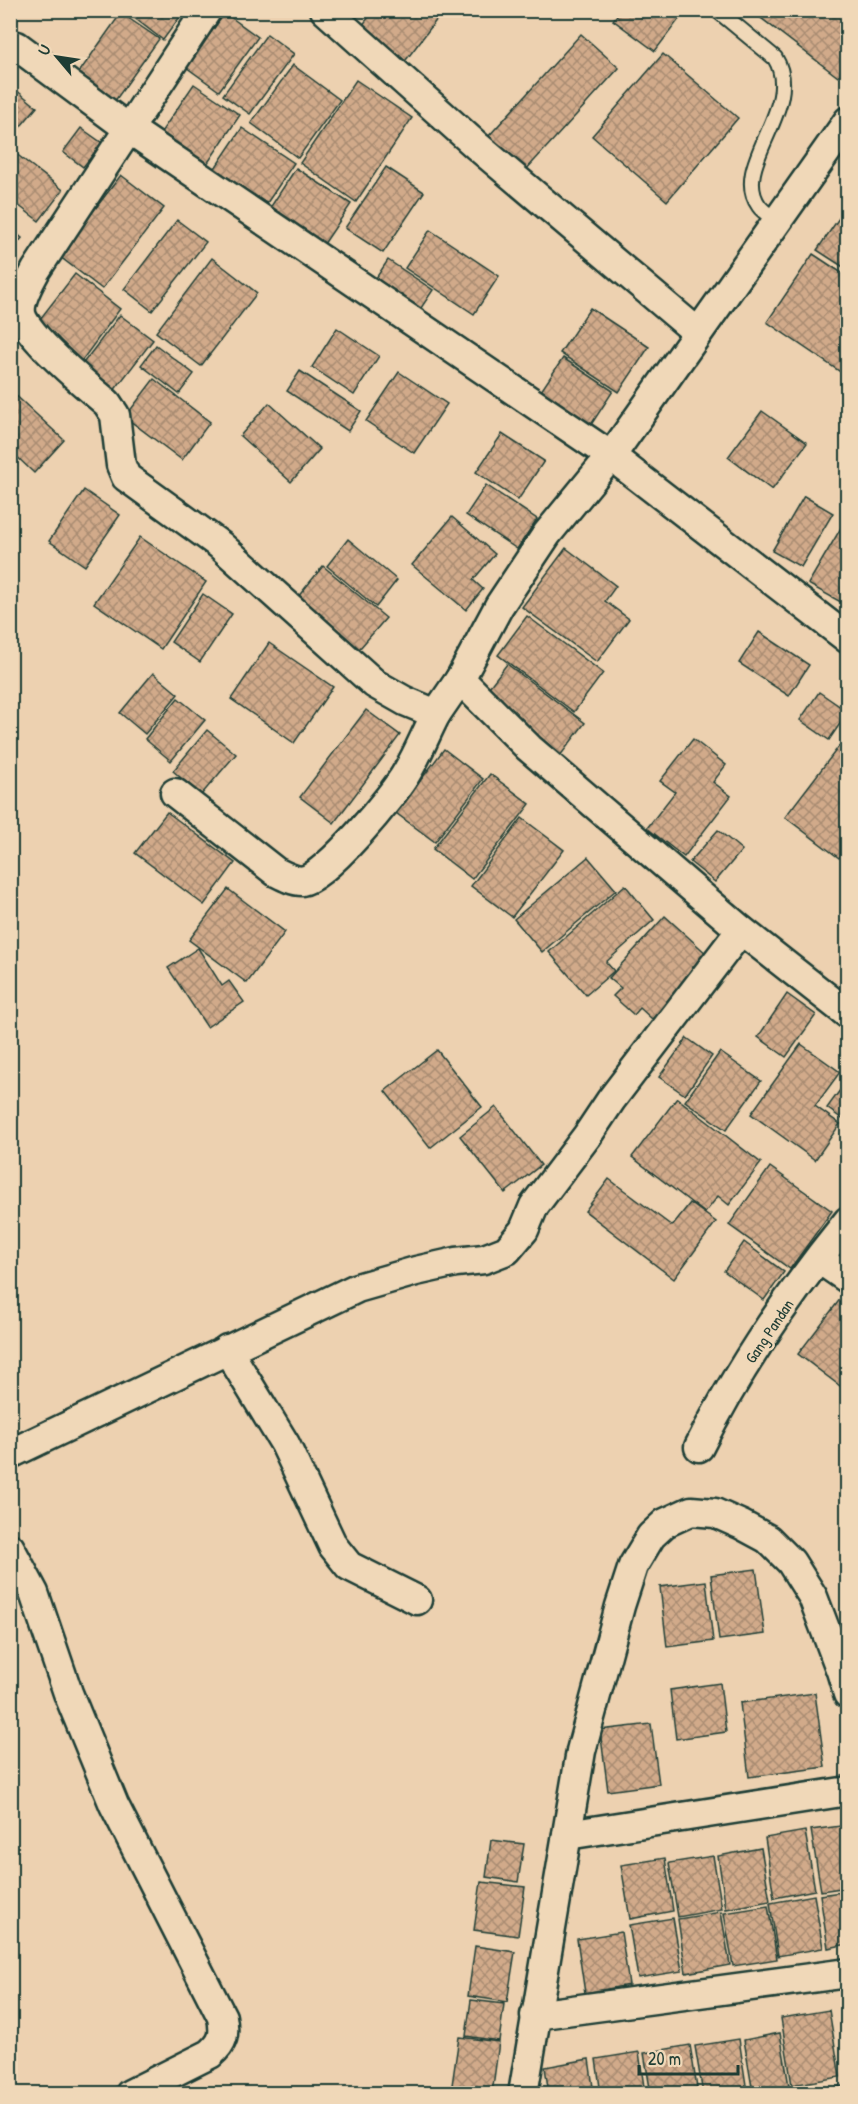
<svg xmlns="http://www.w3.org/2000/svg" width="858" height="2104" viewBox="0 0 858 2104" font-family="'Patrick Hand',sans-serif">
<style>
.building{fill:url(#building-cross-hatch);stroke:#1f3d34;stroke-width:1.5}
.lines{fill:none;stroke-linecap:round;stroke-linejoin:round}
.service-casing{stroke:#1f3d34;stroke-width:18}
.minor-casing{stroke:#1f3d34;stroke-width:33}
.service{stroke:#f0d8b8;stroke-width:14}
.minor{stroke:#f0d8b8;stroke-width:28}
.labels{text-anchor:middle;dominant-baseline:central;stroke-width:5;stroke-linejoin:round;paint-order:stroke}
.street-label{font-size:16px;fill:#1f3d34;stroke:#f0d8b8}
</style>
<defs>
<pattern id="building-cross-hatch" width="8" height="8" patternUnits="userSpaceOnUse" patternTransform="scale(1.5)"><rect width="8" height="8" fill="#d1aa8a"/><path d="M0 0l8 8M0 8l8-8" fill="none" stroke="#a98c72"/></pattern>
</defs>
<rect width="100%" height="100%" fill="#edd1b0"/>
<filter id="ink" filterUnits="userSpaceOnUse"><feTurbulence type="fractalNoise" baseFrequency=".0167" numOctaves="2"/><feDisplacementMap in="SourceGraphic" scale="12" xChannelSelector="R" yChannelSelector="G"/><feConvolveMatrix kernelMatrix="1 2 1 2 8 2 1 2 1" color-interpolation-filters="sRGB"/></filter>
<g filter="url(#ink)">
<g class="building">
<path d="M124 10H185L163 40Z"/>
<path d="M374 10H444L403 64 359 30Z"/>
<path d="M621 10H670L680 18 655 51 613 20Z"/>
<path d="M754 10H848V65L838 77 753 12Z"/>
<path d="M121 13 159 39 112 105 75 78Z"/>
<path d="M225 13 258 37 219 91 186 67Z"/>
<path d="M267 34 294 54 250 114 223 95Z"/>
<path d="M581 34 619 68 524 172 487 138Z"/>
<path d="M663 54 738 118 667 201 592 136Z"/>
<path d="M293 65 340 100 298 158 251 123Z"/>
<path d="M356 80 412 118 356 202 300 163Z"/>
<path d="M194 84 240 115 201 173 155 141Z"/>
<path d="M10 85 37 107 10 139Z"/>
<path d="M81 128 102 143 83 167 63 152Z"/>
<path d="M242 128 294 163 261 212 209 177Z"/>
<path d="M15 153 63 190 39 221 10 199V159Z"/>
<path d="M386 167 424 192 383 253 345 228Z"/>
<path d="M296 168 351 204 322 247 268 211Z"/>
<path d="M121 175 164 208 102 289 59 256Z"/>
<path d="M848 205V270L817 250Z"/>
<path d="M177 220 206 242 152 311 124 289Z"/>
<path d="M10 228 22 238 10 252Z"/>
<path d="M430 230 499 276 474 314 405 268Z"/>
<path d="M813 254 848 277V377L767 322Z"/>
<path d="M212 258 257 293 201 366 156 332Z"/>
<path d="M388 260 433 290 417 314 372 284Z"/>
<path d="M75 274 120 309 80 363 33 328Z"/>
<path d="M590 308 649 347 619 392 560 353Z"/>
<path d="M120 315 153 340 110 396 77 371Z"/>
<path d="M337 328 379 356 354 395 312 367Z"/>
<path d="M156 345 194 374 179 394 141 365Z"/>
<path d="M563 358 613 391 585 434 535 400Z"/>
<path d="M300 371 361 411 348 431 287 391Z"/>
<path d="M399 372 447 404 414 453 366 421Z"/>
<path d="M154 379 210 422 182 460 125 417Z"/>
<path d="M10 390 64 440 34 473 10 450Z"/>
<path d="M269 403 320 449 291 482 240 436Z"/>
<path d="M762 411 807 443 772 490 728 457Z"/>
<path d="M502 434 544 461 518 500 476 472Z"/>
<path d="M486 485 537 519 517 549 466 515Z"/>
<path d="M84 490 120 515 85 566 49 541Z"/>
<path d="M804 496 833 513 801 567 772 551Z"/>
<path d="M848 516V606L808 584Z"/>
<path d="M452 517 495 554 473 580 483 589 466 610 412 565Z"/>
<path d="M140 537 206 582 161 649 94 603Z"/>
<path d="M348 539 397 580 376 607 327 566Z"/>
<path d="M566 548 616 586 605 601 629 619 597 662 522 607Z"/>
<path d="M323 566 386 618 354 655 293 603Z"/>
<path d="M203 594 232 614 200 662 171 642Z"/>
<path d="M527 616 603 673 574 712 498 655Z"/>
<path d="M759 632 809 665 789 696 739 663Z"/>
<path d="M269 643 333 687 294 743 231 699Z"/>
<path d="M507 664 585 723 560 756 482 696Z"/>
<path d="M153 673 178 694 145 734 120 713Z"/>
<path d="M819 692 848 712 829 740 800 720Z"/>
<path d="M178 698 205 720 171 761 145 739Z"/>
<path d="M366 710 400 735 334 823 300 797Z"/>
<path d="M207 730 236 754 201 795 173 771Z"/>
<path d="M693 739 726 765 713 782 731 796 684 857 647 828 675 792 660 781Z"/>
<path d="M840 745 848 751V847L839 858 785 817Z"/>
<path d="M444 749 483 779 435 842 396 813Z"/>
<path d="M490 774 530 804 472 879 433 849Z"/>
<path d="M167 812 235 863 204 905 135 853Z"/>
<path d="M522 818 564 850 512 917 471 886Z"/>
<path d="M718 830 742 850 715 882 690 862Z"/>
<path d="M588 857 616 890 542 952 514 919Z"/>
<path d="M625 885 654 920 606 962 614 971 586 995 549 952Z"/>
<path d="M228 889 285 932 247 983 189 940Z"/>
<path d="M665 916 709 956 652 1019 640 1008 634 1015 613 996 621 988 609 978Z"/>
<path d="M198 948 222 986 229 981 244 1002 207 1027 168 968Z"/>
<path d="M787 994 816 1015 786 1057 758 1037Z"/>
<path d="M687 1038 712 1056 685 1095 659 1077Z"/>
<path d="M801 1044 840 1072 815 1106 840 1124 815 1160 751 1114Z"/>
<path d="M437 1050 482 1107 430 1148 385 1091Z"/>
<path d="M720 1052 761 1081 726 1130 685 1101Z"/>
<path d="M848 1079V1123L827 1108Z"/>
<path d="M677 1098 761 1163 729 1205 718 1196 705 1213 632 1157Z"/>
<path d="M496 1107 541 1165 505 1193 460 1136Z"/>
<path d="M770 1167 832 1211 790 1269 729 1225Z"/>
<path d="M609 1179 672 1226 690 1203 716 1222 674 1279 585 1211Z"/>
<path d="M744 1242 784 1272 764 1300 724 1271Z"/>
<path d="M841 1298 848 1303V1392L798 1354Z"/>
<path d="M756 1569 765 1634 719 1640 711 1575Z"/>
<path d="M706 1581 713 1641 667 1647 660 1587Z"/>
<path d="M720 1683 726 1732 676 1739 670 1690Z"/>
<path d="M815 1693 825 1767 749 1777 740 1703Z"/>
<path d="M651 1724 659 1784 608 1791 600 1730Z"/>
<path d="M848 1825V1887L821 1891 811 1830Z"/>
<path d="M805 1831 815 1890 774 1898 765 1838Z"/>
<path d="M491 1840 524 1844 518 1882 486 1877Z"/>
<path d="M761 1848 770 1901 726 1909 718 1856Z"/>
<path d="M713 1856 722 1909 678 1917 669 1863Z"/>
<path d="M665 1858 673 1911 630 1919 621 1865Z"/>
<path d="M481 1882 525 1887 518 1936 474 1930Z"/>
<path d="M848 1891V1944L828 1948 820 1895Z"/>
<path d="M814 1895 823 1948 778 1956 770 1903Z"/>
<path d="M768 1906 777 1959 733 1966 724 1913Z"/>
<path d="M721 1912 730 1965 686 1973 678 1919Z"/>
<path d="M673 1918 682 1971 638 1978 629 1925Z"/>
<path d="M621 1932 629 1985 585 1993 577 1939Z"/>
<path d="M475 1946 515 1952 507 2002 468 1996Z"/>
<path d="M471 2000 504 2004 499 2041 466 2036Z"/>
<path d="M829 2010 840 2077 792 2085 781 2018Z"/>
<path d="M780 2033 789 2086 753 2093 744 2040Z"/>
<path d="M459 2037 499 2042 492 2094 451 2092Z"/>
<path d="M739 2039 747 2092 736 2094H703L695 2046Z"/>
<path d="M690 2045 698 2094H651L644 2053Z"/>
<path d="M639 2052 645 2094H601L596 2059Z"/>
<path d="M589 2059 594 2094H549L545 2067Z"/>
<path d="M848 2085V2094H814L813 2091Z"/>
<path d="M812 2088V2094H780Z"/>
</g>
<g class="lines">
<g class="service-casing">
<path id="service" d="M717 10 775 58C805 107 729 165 759 206 763 212 771 216 777 221"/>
</g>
<g class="minor-casing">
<g id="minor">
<path d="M207 10 36 270C30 282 19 299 21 313 23 333 89 388 107 403L115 415 121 465 126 477 220 545 375 684 405 701 436 714 460 679"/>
<path d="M325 10 477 146 697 332"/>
<path d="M17 46 129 129 611 456 547 534 499 606 460 679 529 748 741 930 848 1014"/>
<path d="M848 121 611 456 848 639"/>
<path d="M175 793 276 872C284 876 293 881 302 881 325 878 395 794 407 772 418 754 426 733 436 714"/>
<path d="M819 1259 848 1279"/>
<path d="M227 1349 285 1444 333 1546 349 1566 417 1600"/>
<path d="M699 1447C739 1367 792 1290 848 1221"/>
<path d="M10 1454 357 1288 416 1271 456 1262 484 1259 507 1250 524 1230 534 1206 587 1136 611 1100 741 930"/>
<path d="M10 1548 34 1593 68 1693 114 1805 222 2017C225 2034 224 2042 210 2054L130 2094"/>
<path d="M567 1835 848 1791"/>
<path d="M535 2015 848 1973"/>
<path d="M523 2094 581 1751 620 1606 633 1566 651 1536 665 1523 691 1511 715 1513 742 1525 768 1539 791 1562 813 1597 841 1671 848 1694"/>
</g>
</g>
<use href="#service" class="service"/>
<use href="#minor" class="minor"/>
</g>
</g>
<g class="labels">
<g class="street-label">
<text transform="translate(769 1331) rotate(-56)">Gang Pandan</text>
</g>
</g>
<rect width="858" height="2104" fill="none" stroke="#f0d8b8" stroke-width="36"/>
<rect x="18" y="18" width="822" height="2068" fill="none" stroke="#1f3d34" stroke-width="2" filter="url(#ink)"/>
<g transform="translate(57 57) rotate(299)" stroke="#f0d8b8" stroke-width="4.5" paint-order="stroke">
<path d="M0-4.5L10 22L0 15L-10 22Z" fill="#1f3d34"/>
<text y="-9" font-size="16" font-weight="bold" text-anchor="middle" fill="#1f3d34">U</text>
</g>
<path d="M639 2065v9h99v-9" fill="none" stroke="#1f3d34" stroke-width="3"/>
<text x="648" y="2065" font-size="18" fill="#1f3d34" stroke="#f0d8b8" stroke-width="4.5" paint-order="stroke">20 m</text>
</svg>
